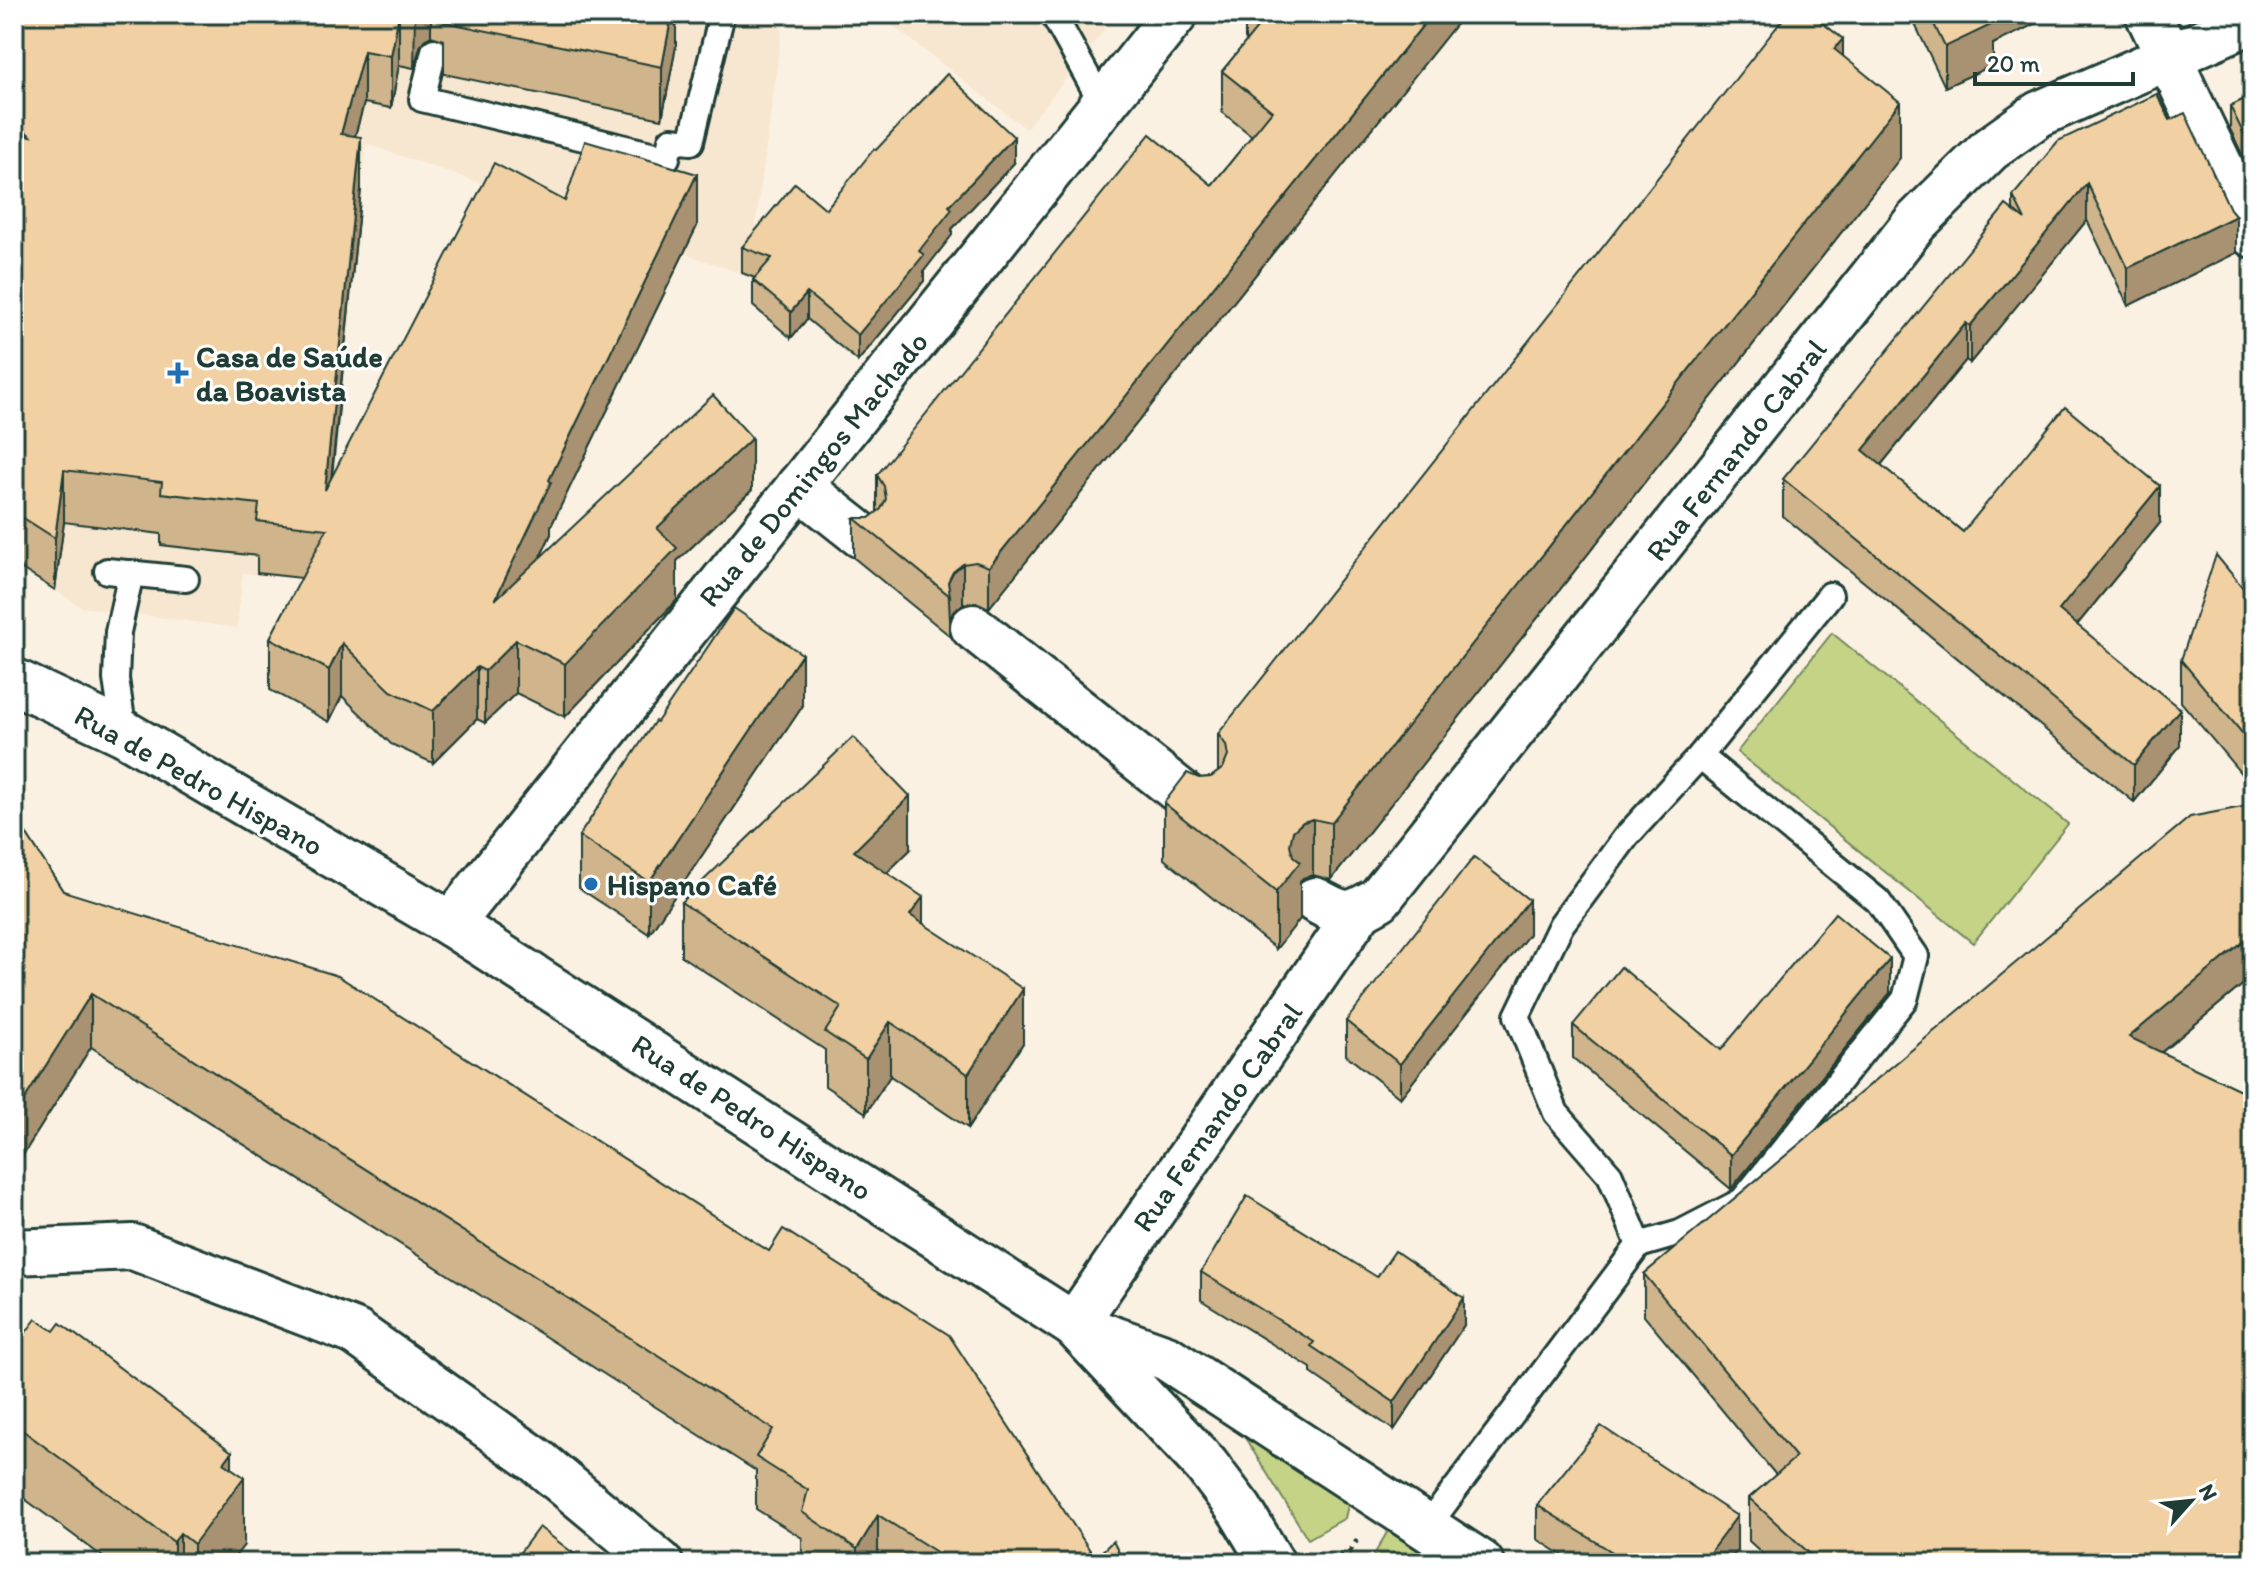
<svg xmlns="http://www.w3.org/2000/svg" width="2267" height="1577" viewBox="0 0 2267 1577" font-family="Itim,sans-serif">
<style>
.built{fill:#f8e7d0}
.green{fill:#c5d387;stroke:#72885e;stroke-width:2}
.lines{fill:none;stroke-linecap:round;stroke-linejoin:round}
.lane-casing{stroke:#1f3d34;stroke-width:30}
.street-casing{stroke:#1f3d34;stroke-width:50}
.secondary-casing{stroke:#1f3d34;stroke-width:50}
.path{stroke:#1f3d34;stroke-width:5;stroke-dasharray:6 6;stroke-linecap:butt}
.lane{stroke:#fff;stroke-width:24}
.street{stroke:#fff;stroke-width:44}
.secondary{stroke:#fff;stroke-width:44}
.wall{fill:#cfb48c;stroke:#1f3d34;stroke-width:2}
.shaded-wall{fill:#a99272;stroke:#1f3d34;stroke-width:2}
.building{fill:#f1d1a3;stroke:#1f3d34;stroke-width:2}
.poi-dot{fill:#1f6fb2;stroke:#fff;stroke-width:3}
.labels{text-anchor:middle;dominant-baseline:central;stroke-width:6;stroke-linejoin:round;paint-order:stroke}
.poi-label{font-size:30px;font-weight:bold;fill:#1f3d34;stroke:#fff;text-anchor:start}
.street-label{font-size:30px;fill:#1f3d34;stroke:#fff}
</style>
<rect width="100%" height="100%" fill="#fbf1e3"/>
<filter id="ink" filterUnits="userSpaceOnUse"><feTurbulence type="fractalNoise" baseFrequency=".0125" numOctaves="2"/><feDisplacementMap in="SourceGraphic" scale="16" xChannelSelector="R" yChannelSelector="G"/><feConvolveMatrix kernelMatrix="1 2 1 2 8 2 1 2 1" color-interpolation-filters="sRGB"/></filter>
<g filter="url(#ink)">
<g class="built">
<path d="M14 14H784L749 276 366 144 320 581 243 573 237 628 81 607 14 565Z"/>
<path d="M877 14H1117L1026 129Z"/>
</g>
<g class="green">
<path d="M1832 633 2068 824 1973 943 1737 752Z"/>
<path d="M1242 1433 1350 1496 1345 1518 1308 1539Z"/>
<path d="M1393 1522 1453 1563H1379L1374 1555Z"/>
</g>
<g class="lines">
<g class="lane-casing">
<g id="lane">
<path d="M1053 14 1103 105"/>
<path d="M434 51 422 99 667 158 671 140 691 142 722 14"/>
<path d="M107 571 186 579"/>
<path d="M124 733 116 679 118 632 131 573"/>
<path d="M1700 756 1830 595"/>
<path d="M1426 1528 1639 1245 1680 1233 1742 1201 1905 999 1916 956 1878 901 1700 756 1626 837 1561 925 1517 1016 1556 1113 1610 1175 1639 1245"/>
</g>
</g>
<g class="street-casing">
<g id="street">
<path d="M2148 14 2253 235"/>
<path d="M799 486 861 535"/>
<path d="M973 627 1203 810"/>
<path d="M1315 900C1346 917 1348 917 1379 899L1916 222 1990 149 2039 114 2253 20"/>
<path d="M451 924 1175 14"/>
<path d="M14 1252 133 1247 355 1332 536 1460 660 1563"/>
<path d="M1074 1325 1360 910"/>
</g>
</g>
<g class="secondary-casing">
<g id="secondary">
<path d="M14 681 124 733 451 924 1074 1325 1167 1358 1481 1563"/>
<path d="M1078 1329 1206 1465 1240 1510 1272 1563"/>
</g>
</g>
<path class="path" d="M1327 1563 1349 1553 1357 1540"/>
<use href="#lane" class="lane"/>
<use href="#street" class="street"/>
<use href="#secondary" class="secondary"/>
</g>
<g class="wall">
<path d="M14 14H676V46L662 119 444 74V40L431 36 424 40 420 47 414 68 399 65 391 108 364 103 355 136 361 189 332 477 565 201 697 226 551 526V534L540 558 752 490 677 561V600L565 717 516 693 485 723 477 719 433 763 391 744 342 696 329 722 270 690V638L302 578 257 573V556L161 545V534L64 522 55 590 14 564Z"/>
<path d="M1245 14H1464L989 608 976 602 963 604 953 612 950 620V636L854 558V518H869L877 513V475L1212 185 1252 136 1222 112V71L1247 41 1245 39Z"/>
<path d="M1910 14H2056L1993 44V65L1945 87Z"/>
<path d="M1843 56 1900 158 1331 880 1313 875 1303 878 1300 881V919L1276 949 1164 859V803L1199 778 1211 777 1218 772V734Z"/>
<path d="M2253 95V177L2230 129V106Z"/>
<path d="M2161 102 2236 253 2128 306 2087 220 1970 363 1966 360 1881 465 1963 532 2160 523 2077 625 2180 746 2134 802 1783 516V479L2013 211V196Z"/>
<path d="M876 150 1014 163 952 229V235L924 271V281L858 361 807 319 791 338 753 306V280L755 278 742 273V247L826 209Z"/>
<path d="M2253 600V788L2181 702V660Z"/>
<path d="M802 707 649 934 579 888V836L657 722Z"/>
<path d="M2253 805V976L2162 1052 2253 1563H1773L1749 1541V1498L1776 1475 1644 1316V1274Z"/>
<path d="M14 815 63 891 1095 1558 1124 1563H802V1538L756 1509V1471L91 1047 19 1161 14 1159Z"/>
<path d="M910 850 886 873 923 923 1023 1043 968 1128 890 1076 866 1113 825 1086V1050L681 956V902Z"/>
<path d="M1529 934 1400 1098 1346 1055V1021Z"/>
<path d="M1890 993 1731 1189 1573 1058V1025L1721 1050Z"/>
<path d="M1201 1272 1377 1277 1464 1325 1394 1430 1311 1373V1368L1201 1300Z"/>
<path d="M14 1348 232 1468 244 1545 230 1563H111L14 1491Z"/>
<path d="M1537 1505 1737 1550 1728 1563H1575L1537 1539Z"/>
</g>
<g class="shaded-wall">
<path d="M399 14V65L391 108V56Z"/>
<path d="M415 14H431V36L424 40 420 47 414 68Z"/>
<path d="M672 14H676V46L662 119V67Z"/>
<path d="M1432 14H1464L989 608V567Z"/>
<path d="M1985 14H2056L1993 44V65L1945 87V47Z"/>
<path d="M1843 39V95L1834 49Z"/>
<path d="M364 51V103L341 186V134Z"/>
<path d="M1900 102V158L1331 880V823Z"/>
<path d="M361 137V189L326 528 325 490Z"/>
<path d="M1014 137V163L952 229V235L924 271V281L858 361V335L919 251 949 206Z"/>
<path d="M697 174V226L551 526V534L495 653V600L549 480Z"/>
<path d="M2087 183V220L1970 363V326Z"/>
<path d="M2236 216V253L2128 306V268Z"/>
<path d="M807 293V319L791 338V312Z"/>
<path d="M1966 323V360L1863 487V450Z"/>
<path d="M752 438V490L677 561V600L565 717V664L657 528Z"/>
<path d="M64 470V522L55 590V538Z"/>
<path d="M2160 486V523L2059 647V610Z"/>
<path d="M963 564V604L953 612 950 620 948 582 953 572Z"/>
<path d="M516 640V693L485 723V671Z"/>
<path d="M342 643V696L329 722V670Z"/>
<path d="M802 654V707L649 934V882Z"/>
<path d="M477 667V719L433 763V711Z"/>
<path d="M2180 709V746L2134 802V765Z"/>
<path d="M910 796V850L854 905V851Z"/>
<path d="M1313 819V875L1303 878 1300 881V919L1276 949V892L1293 831 1303 822Z"/>
<path d="M923 897V950L910 915Z"/>
<path d="M1529 900V934L1400 1098V1064Z"/>
<path d="M2253 934V976L2129 1079V1037Z"/>
<path d="M1890 959V993L1731 1189V1155Z"/>
<path d="M1023 989V1043L968 1128V1074Z"/>
<path d="M91 994V1047L19 1161V1108Z"/>
<path d="M890 1022V1076L866 1113V1059Z"/>
<path d="M1464 1298V1325L1394 1430V1402Z"/>
<path d="M232 1452V1493L244 1477V1545L230 1563H194V1544L224 1463Z"/>
<path d="M878 1515V1563H857V1549Z"/>
<path d="M1737 1516V1550L1728 1563H1702Z"/>
<path d="M180 1533V1563H174V1542Z"/>
</g>
<g class="building">
<path d="M14 14H399L391 56 364 51 341 134 361 137 325 490 494 163 565 201 585 141 697 174 549 480 551 482 495 600 713 395 752 438 657 528 677 548 565 664 516 640 485 671 477 667 433 711 391 691 342 643 329 670 270 638 327 529 257 521 259 504 161 493 162 482 64 470 55 538 14 512V134L31 136 14 122Z"/>
<path d="M445 14H672L662 67 444 22Z"/>
<path d="M1264 14H1432L989 567 976 562 963 564 953 572 948 582 950 596 854 518H869L881 509 886 499 884 486 877 475 1150 134 1212 185 1272 111 1222 71 1267 16Z"/>
<path d="M1787 14H1811L1843 39 1834 49 1900 102 1331 823 1313 819 1303 822 1293 831 1290 845 1293 856 1300 862 1276 892 1164 803 1187 773 1199 778 1211 777 1223 768 1228 756 1226 745 1218 734Z"/>
<path d="M1929 14H1989L1993 24 1945 47Z"/>
<path d="M947 74 1014 137 949 206 952 209 919 251 924 255 858 335 807 293 791 312 753 280 772 258 742 247 795 183 826 209 874 149 876 150Z"/>
<path d="M2161 92 2158 96 2170 120 2185 113 2230 209 2236 216 2128 268 2087 183 1970 326 1966 323 1863 450 1963 532 2065 407 2160 486 2059 610 2180 709 2134 765 1783 479 2006 205 2025 220 2013 196 2058 141Z"/>
<path d="M2253 95V153L2230 106Z"/>
<path d="M2216 555 2253 600V746L2181 660Z"/>
<path d="M734 608 802 654 649 882 579 836 655 721 657 722Z"/>
<path d="M853 737 910 796 854 851 923 897 910 915 1023 989 968 1074 890 1022 866 1059 825 1032 841 1007 681 902Z"/>
<path d="M2253 805V934L2129 1037 2253 1096V1563H1820L1749 1498 1796 1457 1644 1274 2190 817Z"/>
<path d="M14 815 63 891 338 976 769 1251 783 1229 949 1335 1095 1558 1113 1541 1124 1563H954L878 1515 857 1549 802 1512 808 1490 756 1457 773 1429 91 994 19 1108 14 1107Z"/>
<path d="M1474 857 1529 900 1400 1064 1346 1021Z"/>
<path d="M1835 913 1890 959 1731 1155 1573 1025 1621 967 1721 1050Z"/>
<path d="M1247 1196 1377 1277 1395 1251 1464 1298 1394 1402 1311 1346 1314 1342 1201 1272Z"/>
<path d="M36 1319 54 1331 60 1323 232 1452 224 1463 244 1477 194 1544 180 1533 174 1542 14 1424V1348Z"/>
<path d="M1601 1426 1737 1516 1702 1563H1630L1537 1505Z"/>
<path d="M539 1527 586 1563H512Z"/>
</g>
</g>
<g class="poi-dot">
<path d="M174 361h8v8h8v8h-8v8h-8v-8h-8v-8h8z"/>
<circle cx="591" cy="884" r="8"/>
</g>
<g class="labels">
<g class="poi-label">
<text x="196" y="356">Casa de Saúde<tspan x="196" dy="34">da Boavista</tspan></text>
<text x="607" y="884">Hispano Café</text>
</g>
<g class="street-label">
<text transform="translate(1736 450) rotate(-52)">Rua Fernando Cabral</text>
<text transform="translate(813 469) rotate(-51)">Rua de Domingos Machado</text>
<text transform="translate(199 780) rotate(29)">Rua de Pedro Hispano</text>
<text transform="translate(752 1117) rotate(33)">Rua de Pedro Hispano</text>
<text transform="translate(1217 1117) rotate(-55)">Rua Fernando Cabral</text>
</g>
</g>
<rect width="2267" height="1577" fill="none" stroke="#fff" stroke-width="48"/>
<rect x="24" y="24" width="2219" height="1529" fill="none" stroke="#1f3d34" stroke-width="3" filter="url(#ink)"/>
<g transform="translate(2191 1501) rotate(63)" stroke="#ffffff" stroke-width="6" paint-order="stroke">
<path d="M0-6L14 30L0 20L-14 30Z" fill="#1f3d34"/>
<text y="-12" font-size="22" font-weight="bold" text-anchor="middle" fill="#1f3d34">N</text>
</g>
<path d="M1975 72v12h158v-12" fill="none" stroke="#1f3d34" stroke-width="4"/>
<text x="1987" y="72" font-size="24" fill="#1f3d34" stroke="#ffffff" stroke-width="6" paint-order="stroke">20 m</text>
</svg>
